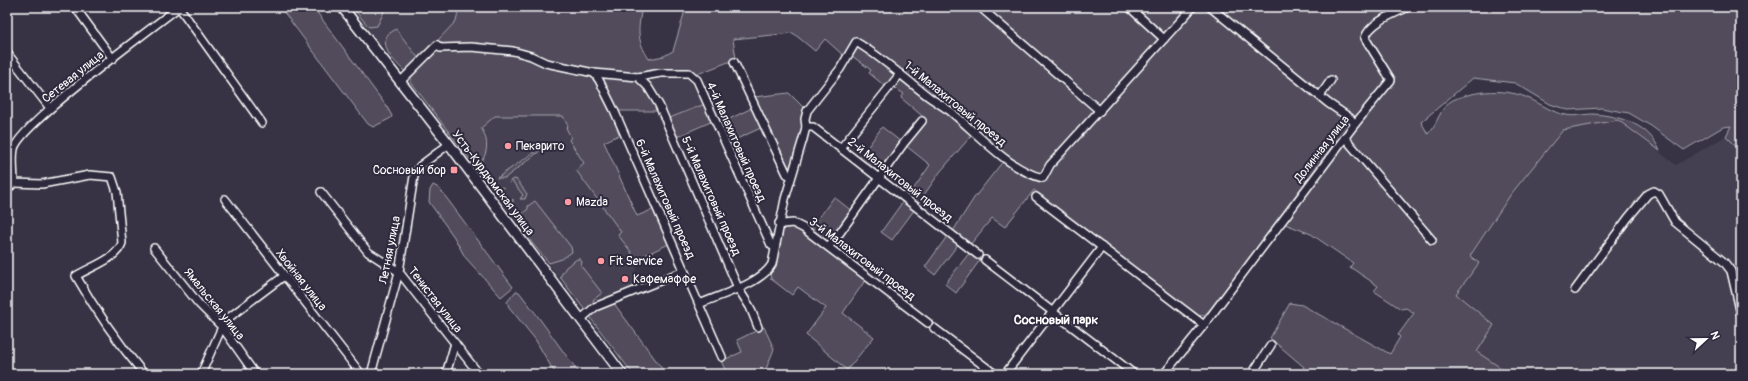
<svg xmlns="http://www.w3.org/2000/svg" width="1748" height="381" viewBox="0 0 1748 381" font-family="Pangolin,sans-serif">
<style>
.built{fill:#444051}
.green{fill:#514c5c;stroke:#a8a6ae}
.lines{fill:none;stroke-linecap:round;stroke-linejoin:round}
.minor-casing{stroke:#fff;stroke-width:10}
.major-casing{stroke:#fff;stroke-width:12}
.minor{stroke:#2f2a3d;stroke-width:7}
.major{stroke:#2f2a3d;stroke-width:9}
.poi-dot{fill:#ff9aa2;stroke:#2f2a3d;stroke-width:1.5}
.labels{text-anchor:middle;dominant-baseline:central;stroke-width:4;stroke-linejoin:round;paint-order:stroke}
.street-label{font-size:12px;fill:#fff;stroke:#2f2a3d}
.poi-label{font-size:12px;fill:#fff;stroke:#2f2a3d;text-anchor:start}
.neighbourhood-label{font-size:13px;font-weight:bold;fill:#fff;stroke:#2f2a3d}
</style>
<rect width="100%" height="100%" fill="#373345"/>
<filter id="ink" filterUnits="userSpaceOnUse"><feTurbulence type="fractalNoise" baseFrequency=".025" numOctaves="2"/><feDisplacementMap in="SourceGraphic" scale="8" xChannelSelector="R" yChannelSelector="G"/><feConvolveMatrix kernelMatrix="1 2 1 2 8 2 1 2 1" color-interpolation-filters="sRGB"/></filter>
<g filter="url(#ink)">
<g class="built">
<path d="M349 7H453L458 14 456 21 419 59 403 38 385 40 384 45H377Z"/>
<path d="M661 75 692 76 705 104 667 119 648 81 650 78Z"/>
<path d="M495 116H563L569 127 571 137 569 140 584 163 576 170 621 232 618 235 632 253 629 257 637 269 635 272 644 285 621 295 607 298 584 310 476 168 479 165 487 136 481 128Z"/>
<path d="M1618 120 1676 165 1726 136 1741 151V374H1510L1406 308 1401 309 1471 256 1511 194 1563 130Z"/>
</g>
<g class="green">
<path d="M280 7H313L387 107 392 116 391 118 373 127 368 124Z"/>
<path d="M352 7H380L384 12 377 26 369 27Z"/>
<path d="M453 7H642C638 30 636 39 649 59L664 56 673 51 686 7H1741V151L1726 136 1731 126 1723 127 1684 150 1651 126 1629 113 1601 108 1568 110 1550 104 1515 83 1473 78 1421 122 1428 134C1438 124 1440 106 1453 100 1475 90 1508 88 1530 99 1541 104 1553 113 1566 115 1574 117 1584 114 1593 114 1620 116 1649 124 1660 151L1618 120 1563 130 1511 194 1470 256 1479 263 1456 294 1494 325 1477 352 1510 374H1299L1304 367 1270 338 1290 303 1302 305 1390 354 1400 337 1398 335 1414 313 1406 308 1401 309 1374 291 1378 286 1350 267 1353 263 1311 234 1285 224 1358 123 1351 121 1210 310 1204 315 1198 316 1034 190 1005 227 992 218 970 245 953 231 974 198 1004 160 972 135 940 172 917 205 908 197 930 165 905 145 927 120 901 98 904 94 892 86 886 87 869 73 871 70 852 56H844L825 39 815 51 793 33 733 39 736 59 700 73 638 75 595 71 547 60 531 54 443 46 438 40 456 21 458 14Z"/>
<path d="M396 29 419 59 409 71 403 70C394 60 381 50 387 35Z"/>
<path d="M441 50H471L512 54 592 76 597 81 621 134 604 142 637 216 654 209 669 244 632 261 629 257 632 253 618 235 621 232 576 170 584 163 569 140 571 137 566 128 568 126 563 116H495L481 128C490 141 488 157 476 168L411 82V76L434 52Z"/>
<path d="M605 76C641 80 641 79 659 111H616L602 79Z"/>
<path d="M789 93 805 109 803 127 790 172 754 97Z"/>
<path d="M705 104 713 121 676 137 667 119Z"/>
<path d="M754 107 763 127 728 143 719 124Z"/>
<path d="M882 127 901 142 878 173 859 159Z"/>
<path d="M540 148 541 150 505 178H497Z"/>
<path d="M516 179 527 194 525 199H520L523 195 512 181 509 184 511 180Z"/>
<path d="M433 185 439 188 513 287 501 297 465 257 454 237 429 202 430 190Z"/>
<path d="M502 187 504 188 502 190 510 202 513 199V206L510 208H508L497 193V190Z"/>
<path d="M834 197 853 212 830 241H824L810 230Z"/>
<path d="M904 200 915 209 892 240 881 232Z"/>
<path d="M535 201 571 247 572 252 562 259 549 263C539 250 516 230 523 213L528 209V206Z"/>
<path d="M793 225 866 279 843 313 874 337 847 370 806 335 826 308 798 287 792 295 771 279 770 273C778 259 776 242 783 228Z"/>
<path d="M948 235 959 243 935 275 925 267Z"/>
<path d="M970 252 980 260 956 293 945 284Z"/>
<path d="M577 259H580L582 262 581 266 602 293 593 300 595 304 590 308 584 309 560 277 566 267Z"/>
<path d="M516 291 519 292C541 319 559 347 580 374H557L553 370 535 339 509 307 507 302Z"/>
<path d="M613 302 666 374H633L592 320 590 315 597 309Z"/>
<path d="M764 327 774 349 764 374H727L721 361 742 352 737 340Z"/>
</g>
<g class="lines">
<g class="minor-casing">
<g id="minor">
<path d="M75 7 113 59"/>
<path d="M179 7 262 123"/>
<path d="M980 7 1100 111"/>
<path d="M1129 7 1164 39"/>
<path d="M1210 7 1328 103 1350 118 1355 124"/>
<path d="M7 53 50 108"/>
<path d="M734 62 787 174 791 176"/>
<path d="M594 73 599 80 614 110 722 357"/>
<path d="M638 77 648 87 659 105 738 288 750 307 758 327"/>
<path d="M400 82 437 45 440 48 471 47 513 51 531 56 546 63 594 73 638 77 661 73H689L697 80 771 245 774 247"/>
<path d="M1320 96 1331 80"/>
<path d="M806 127H813L978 255"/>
<path d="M1345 138 1432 240"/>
<path d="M841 148 900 74"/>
<path d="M7 176 14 183 42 184 90 175 112 177 117 192 122 243C117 259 90 267 76 276 96 311 118 343 144 374"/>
<path d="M7 190 14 183C14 173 12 159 14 149 19 125 152 28 179 7"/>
<path d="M321 192 368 252 399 272 479 374"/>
<path d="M1036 197 1204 325"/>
<path d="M225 199 361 374"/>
<path d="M779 223 783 224 793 223 803 228 928 323"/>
<path d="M828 246 834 241 904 143 922 121"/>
<path d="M154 248 198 303 222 327 255 374"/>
<path d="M985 260 1134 374"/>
<path d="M1575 290 1628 218 1648 194 1654 191 1659 194 1675 222 1724 262 1731 271 1741 314"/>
<path d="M699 304C720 295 761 284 772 264L785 199 803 139 806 127 805 119 807 111 840 69 856 42C882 57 905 79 929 97 936 102 943 106 950 111 976 132 1010 171 1043 178L1050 165 1193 7"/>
<path d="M581 319 595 307 684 271"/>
<path d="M934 328 995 374"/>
<path d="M201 374 222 327 231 316 284 276"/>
<path d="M371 374 399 272 414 176 420 166 449 144"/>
<path d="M446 374 455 343"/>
<path d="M1005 374 1102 247"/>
<path d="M1164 374 1204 325 1355 124 1391 80 1365 38C1370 22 1394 14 1408 7"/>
<path d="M1252 374 1271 345"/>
</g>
</g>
<g class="major-casing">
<path id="major" d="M342 7 449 144 622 374"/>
</g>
<use href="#minor" class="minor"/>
<use href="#major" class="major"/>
</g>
</g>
<g class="poi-dot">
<circle cx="508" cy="146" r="4"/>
<rect x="450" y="166" width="8" height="8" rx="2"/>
<circle cx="568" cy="202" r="4"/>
<circle cx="601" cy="261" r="4"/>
<circle cx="625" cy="279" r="4"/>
</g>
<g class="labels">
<g class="street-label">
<text transform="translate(73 77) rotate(-39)">Сетевая улица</text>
<text transform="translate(955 104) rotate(39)">1-й Малахитовый проезд</text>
<text transform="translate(736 142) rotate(66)">4-й Малахитовый проезд</text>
<text transform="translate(1322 149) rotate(-52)">Долинная улица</text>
<text transform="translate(900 180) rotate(38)">2-й Малахитовый проезд</text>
<text transform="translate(493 183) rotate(53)">Усть-Курдюмская улица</text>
<text transform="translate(711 196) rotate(66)">5-й Малахитовый проезд</text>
<text transform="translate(665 199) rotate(66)">6-й Малахитовый проезд</text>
<text transform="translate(390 250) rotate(-79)">Летняя улица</text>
<text transform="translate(862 259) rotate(37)">3-й Малахитовый проезд</text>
<text transform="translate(301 280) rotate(52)">Хвойная улица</text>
<text transform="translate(435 300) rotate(52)">Тенистая улица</text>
<text transform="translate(214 304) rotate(51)">Ямальская улица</text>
</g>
<g class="poi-label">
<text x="516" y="146">Пекарито</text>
<text x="446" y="170" text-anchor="end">Сосновый бор</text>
<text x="576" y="202">Mazda</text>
<text x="609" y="261">Fit Service</text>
<text x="633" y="279">Кафемаффе</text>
</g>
<g class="neighbourhood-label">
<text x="1056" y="320">Сосновый парк</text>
</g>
</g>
<rect width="1748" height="381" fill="none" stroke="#2f2a3d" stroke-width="24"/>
<rect x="12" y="12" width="1724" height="357" fill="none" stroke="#fff" stroke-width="1.5" filter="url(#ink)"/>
<g transform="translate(1706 339) rotate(68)" stroke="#2f2a3d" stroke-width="3" paint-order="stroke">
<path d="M0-3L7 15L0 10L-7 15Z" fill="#ffffff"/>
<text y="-6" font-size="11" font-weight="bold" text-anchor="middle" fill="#ffffff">N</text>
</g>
</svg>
